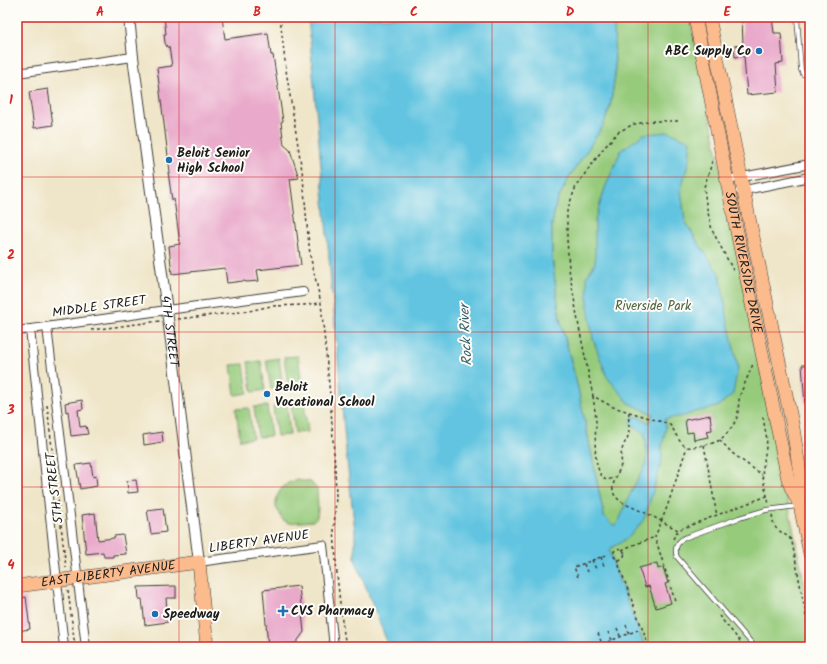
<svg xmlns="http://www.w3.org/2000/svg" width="827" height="664" viewBox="0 0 827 664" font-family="Kalam,sans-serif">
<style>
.green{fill:#97cb7c;stroke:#5a744c}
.water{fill:#62c4e0;stroke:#3f707e}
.building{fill:#e9a9ca}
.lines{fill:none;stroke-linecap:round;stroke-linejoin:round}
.service-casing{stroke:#3c3a36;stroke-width:5.5}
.minor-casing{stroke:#3c3a36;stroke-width:10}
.tertiary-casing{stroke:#3c3a36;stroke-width:12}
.primary-casing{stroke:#3c3a36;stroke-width:14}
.path{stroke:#3c3a36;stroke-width:1.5;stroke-dasharray:3 3;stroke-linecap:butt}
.service{stroke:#fff;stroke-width:4}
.minor{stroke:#fff;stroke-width:8}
.tertiary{stroke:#fff;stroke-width:10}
.primary{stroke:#fbbb8d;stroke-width:13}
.grid{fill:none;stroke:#d62828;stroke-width:1;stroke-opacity:0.55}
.poi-dot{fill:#1f6fb2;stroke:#fdfcf7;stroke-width:1.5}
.labels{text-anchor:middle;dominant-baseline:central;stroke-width:4;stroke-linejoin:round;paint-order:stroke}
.poi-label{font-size:13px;font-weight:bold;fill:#1c1c1c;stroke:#fdfcf7;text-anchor:start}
.street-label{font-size:13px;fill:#1c1c1c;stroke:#fdfcf7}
.park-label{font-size:13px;fill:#4d6242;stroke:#fdfcf7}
.water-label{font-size:14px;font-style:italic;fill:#385f6a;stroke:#fdfcf7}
.neatline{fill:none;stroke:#d62828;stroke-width:1.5}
.grid-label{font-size:13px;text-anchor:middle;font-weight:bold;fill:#d62828}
</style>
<rect width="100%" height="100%" fill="#fdfcf7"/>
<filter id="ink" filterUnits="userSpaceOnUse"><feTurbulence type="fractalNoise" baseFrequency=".025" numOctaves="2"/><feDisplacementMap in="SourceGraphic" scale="8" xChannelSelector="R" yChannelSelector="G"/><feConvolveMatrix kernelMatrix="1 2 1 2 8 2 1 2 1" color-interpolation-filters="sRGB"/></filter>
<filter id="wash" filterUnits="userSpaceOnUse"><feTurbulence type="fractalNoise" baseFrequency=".012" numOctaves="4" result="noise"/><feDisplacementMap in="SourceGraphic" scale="16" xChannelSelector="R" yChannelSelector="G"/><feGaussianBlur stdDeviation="0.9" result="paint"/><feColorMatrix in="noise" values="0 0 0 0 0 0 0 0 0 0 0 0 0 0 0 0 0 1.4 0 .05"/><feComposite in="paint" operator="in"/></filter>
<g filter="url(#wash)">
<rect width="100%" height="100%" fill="#efe5c8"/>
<g class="green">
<path d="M614 17H690L810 612V647H645L617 574 609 550 604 516 578 388 560 319 552 258V224L556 203 569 178 610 107 615 76Z"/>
<path d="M298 356 302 385 288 387 284 357Z"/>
<path d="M279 358 283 387 271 389 266 360Z"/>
<path d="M261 361 265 390 252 392 248 362Z"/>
<path d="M244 364 248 393 235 395 231 365Z"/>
<path d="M304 402 308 432 295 433 291 404Z"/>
<path d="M287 405 290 435 277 436 273 407Z"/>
<path d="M267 406 271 436 258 437 254 407Z"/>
<path d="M249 408 253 438 240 440 236 409Z"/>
<path d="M296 480 311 482 317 489 318 509 317 517 313 521 289 523 283 520 276 507V501L278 494 282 488 288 483Z"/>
</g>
<path class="water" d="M308 17H614L615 76 610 107 603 126 569 178 556 203 552 225V258L560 319 578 388 604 516 613 525H616L619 521 631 492 645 466 647 456 645 436 644 433 631 424C631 411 643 418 649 423L653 414 629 403 607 377 593 339 588 306 587 276 595 263V220L605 188 621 150 644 134 669 132 690 141V157L681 189 685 221 699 244 720 275 729 326 738 367 733 394 717 407 695 412 684 416 665 419 666 427 662 447V461L645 517C639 527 631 535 623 541 618 545 614 545 609 550L617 574 645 647H389L355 559V531L346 452Z"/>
<g id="blocks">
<g class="building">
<path d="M164 17H222L225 39 268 33 271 55H273L283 121 281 122 284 145 290 150 299 178 290 179 301 265 257 270 259 281 247 282 243 281 227 283 225 268 172 274 169 246 180 244 174 199 172 200 168 172H170L157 68 172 66 169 47H167L165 43 164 34H166Z"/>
<path d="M742 17H772L774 33H781L783 63 776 64 778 92 747 95 744 56 735 57 734 46 743 45Z"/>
<path d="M48 89 53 125 34 128 29 92Z"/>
<path d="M802 365H810V403L805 404Z"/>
<path d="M82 400 83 409 78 410 80 427 86 426 88 434 71 436 68 411 66 412 65 403Z"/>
<path d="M710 415 712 430 706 431 708 437 694 440 693 432 687 433 685 420Z"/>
<path d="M162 432 163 442 144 445 143 435Z"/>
<path d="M91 463 93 477 96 476 97 486 80 489 76 465Z"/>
<path d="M136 480 138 492 128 493 127 481Z"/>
<path d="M163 508 166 532 151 534 147 510Z"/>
<path d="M95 513 98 540 114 538V536L123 535 126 554 113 555V557H104L103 552 86 554 82 515Z"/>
<path d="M657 563 658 569 663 567 668 583 665 584 671 603 656 608 649 586 645 587 639 568Z"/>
<path d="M176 586V598H166L168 622 145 625 142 599H139L138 587Z"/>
<path d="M299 586 304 632 296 643 268 646 263 590Z"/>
<path d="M26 597 30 629 17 631V599Z"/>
</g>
</g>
</g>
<g filter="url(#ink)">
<use href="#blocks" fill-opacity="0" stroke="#3c3a36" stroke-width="1"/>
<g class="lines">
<g class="service-casing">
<g id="service">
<path d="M797 17 801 70 803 74 810 76"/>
<path d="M755 647 677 557C674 549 676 543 684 538L739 518 766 510 798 506"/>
</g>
</g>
<g class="minor-casing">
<g id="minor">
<path d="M17 73 133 57"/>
<path d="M727 180 810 164"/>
<path d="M740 191 810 177"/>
<path d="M47 327 86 647"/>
<path d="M30 329 64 647"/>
<path d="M17 331 167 310 303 292"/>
<path d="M199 562 323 545 334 647"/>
</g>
</g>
<g class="tertiary-casing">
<g id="tertiary">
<path id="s1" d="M129 17 133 57 171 341 199 562"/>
</g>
</g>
<g class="primary-casing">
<g id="primary">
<path id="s2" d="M695 17 735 222 788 479 791 487 799 503"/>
<path d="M709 17 748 213 793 428 801 480 800 505 810 554"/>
<path id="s3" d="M17 586 199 562 207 647"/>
</g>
</g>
<g class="path">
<path d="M280 17 286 70 303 177 307 225 310 255 321 303 330 395 335 468 336 496 334 530 337 575 342 621 346 647"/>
<path d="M678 121H654L634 124 618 132 603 149 576 186 567 211V239L569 269 579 327 593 396 613 407 669 424C676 431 677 441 685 446 690 449 698 446 704 445 709 444 714 443 718 441 724 438 736 423 737 417 739 410 738 402 740 395 744 385 749 374 753 364"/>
<path d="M712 161 711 166 704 187 706 204 712 230 734 272"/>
<path d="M178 319 249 311 271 306 304 305 321 303"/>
<path d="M91 330 160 321"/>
<path d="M593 396C594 404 595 411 596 419 596 434 591 470 606 480L615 478"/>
<path d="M47 405 66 568"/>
<path d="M629 412C628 420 630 428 628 436 627 440 624 443 623 447 620 453 622 459 621 465 618 476 606 489 618 499 623 504 635 508 643 512 655 517 666 524 678 530L767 496"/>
<path d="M763 417 767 440 762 475 769 504"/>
<path d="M720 440 732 453 762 475"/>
<path d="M704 445 717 516"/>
<path d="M772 515C773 519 773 525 776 528 782 534 789 535 792 542L810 637"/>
<path d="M673 539 678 530"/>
<circle cx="619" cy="554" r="5.5"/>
<path d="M622 550 628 547 655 537"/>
<path d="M601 557 604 566"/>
<path d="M618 559V563L649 647"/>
<path d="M592 560 596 569"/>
<path d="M584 564 587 572"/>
<path d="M578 577 574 567 609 554"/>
<path d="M68 590 75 647"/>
<path d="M675 601 655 537 667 507 687 447"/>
<path d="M719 616 745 647"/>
<path d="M626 625 629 633"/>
<path d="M617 628 620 636"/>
<path d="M608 632 612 640"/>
<path d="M598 633 602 644 638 630"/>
</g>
<use href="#service" class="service"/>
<use href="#minor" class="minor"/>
<use href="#tertiary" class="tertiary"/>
<use href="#primary" class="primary"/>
</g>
</g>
<path class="grid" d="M179 17V647M335 17V647M492 17V647M648 17V647M17 177H810M17 332H810M17 487H810"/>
<g class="poi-dot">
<circle cx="759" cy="51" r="4"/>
<circle cx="169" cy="160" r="4"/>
<circle cx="267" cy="394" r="4"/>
<path d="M281 605h4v4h4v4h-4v4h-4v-4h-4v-4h4z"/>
<circle cx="155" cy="614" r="4"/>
</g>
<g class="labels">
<g class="poi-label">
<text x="751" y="51" text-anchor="end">ABC Supply Co</text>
<text x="177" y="153">Beloit Senior<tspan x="177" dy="15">High School</tspan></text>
<text x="275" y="387">Beloit<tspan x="275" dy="15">Vocational School</tspan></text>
<text x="291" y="611">CVS Pharmacy</text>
<text x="163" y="614">Speedway</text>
</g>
<g class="street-label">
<text stroke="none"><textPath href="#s2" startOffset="250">SOUTH RIVERSIDE DRIVE</textPath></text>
<text transform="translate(99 307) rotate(-8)">MIDDLE STREET</text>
<text stroke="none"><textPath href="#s1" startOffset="317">4TH STREET</textPath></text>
<text transform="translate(55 488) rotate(-97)">5TH STREET</text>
<text transform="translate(259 542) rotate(-8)">LIBERTY AVENUE</text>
<text stroke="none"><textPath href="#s3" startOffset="92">EAST LIBERTY AVENUE</textPath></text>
</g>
<g class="park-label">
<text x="653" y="306">Riverside Park</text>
</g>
<g class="water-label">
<text transform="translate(466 335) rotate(-93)">Rock River</text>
</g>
</g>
<rect width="827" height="664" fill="none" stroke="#fdfcf7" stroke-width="44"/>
<rect x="22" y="22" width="783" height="620" class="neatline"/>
<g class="grid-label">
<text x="100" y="16">A</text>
<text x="257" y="16">B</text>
<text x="414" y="16">C</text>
<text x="570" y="16">D</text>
<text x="727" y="16">E</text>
<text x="11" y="104">1</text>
<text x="11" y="259">2</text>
<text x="11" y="414">3</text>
<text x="11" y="569">4</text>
</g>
</svg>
